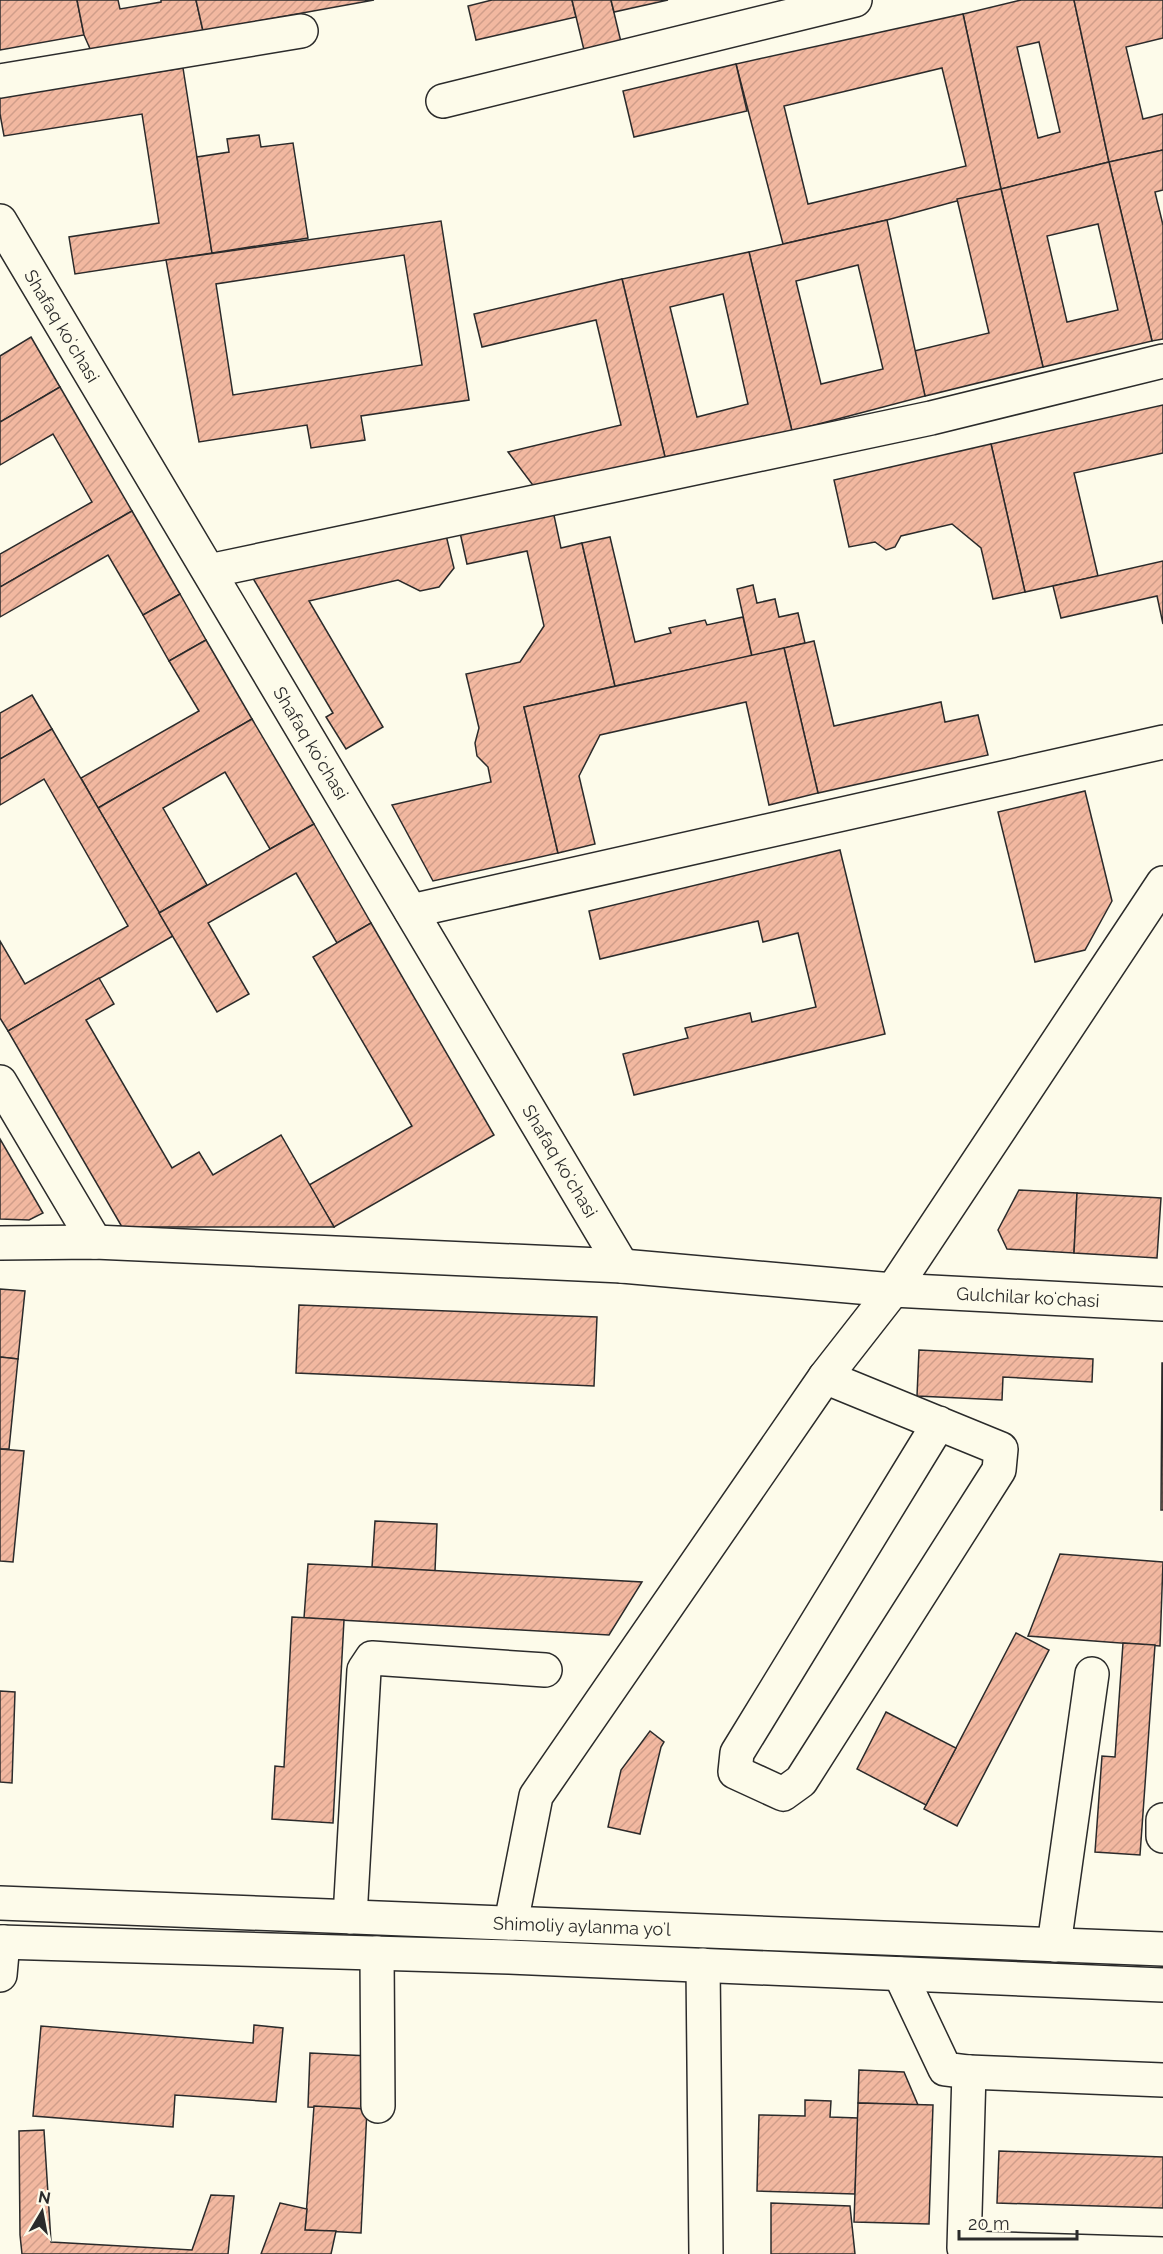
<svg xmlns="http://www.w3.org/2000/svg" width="1163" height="2254" viewBox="0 0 1163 2254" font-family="Raleway,sans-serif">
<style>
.building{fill:url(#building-hatch);stroke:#2b2b2b;stroke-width:1.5;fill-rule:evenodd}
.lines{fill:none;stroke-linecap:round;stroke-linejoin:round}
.minor-casing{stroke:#2b2b2b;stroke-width:36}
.major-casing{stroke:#2b2b2b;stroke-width:36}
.minor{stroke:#fdfbea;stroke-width:33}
.major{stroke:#fdfbea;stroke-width:33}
.labels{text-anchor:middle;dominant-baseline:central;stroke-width:4.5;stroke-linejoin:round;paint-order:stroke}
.street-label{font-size:18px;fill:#2b2b2b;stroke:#fdfbea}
</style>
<defs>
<pattern id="building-hatch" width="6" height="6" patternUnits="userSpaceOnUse" patternTransform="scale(1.5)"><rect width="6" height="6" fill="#f2b8a0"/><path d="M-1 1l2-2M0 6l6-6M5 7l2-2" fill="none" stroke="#d09e8a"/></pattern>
</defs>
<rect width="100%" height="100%" fill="#fdfbea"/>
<g class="building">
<path d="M0 0H77L84 35 0 50Z"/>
<path d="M77 0H118L120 9 161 2V0H196L203 31 91 51 84 35Z"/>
<path d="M196 0H374L203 31Z"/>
<path d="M492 0H572L576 17 476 40 468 6Z"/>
<path d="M572 0H611L621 42 584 50Z"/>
<path d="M611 0H668L614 12Z"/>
<path d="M1021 0H1074L1109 162 1001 189 963 14ZM1039 42 1060 132 1038 138 1017 47Z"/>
<path d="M1074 0H1163V38L1126 47 1143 119 1163 114V150L1109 162Z"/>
<path d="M963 14 1001 189 887 220 783 244 736 64ZM942 68 966 166 808 204 784 106Z"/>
<path d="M736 64 747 111 634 137 623 91Z"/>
<path d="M183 68 212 253 75 274 69 237 159 223 142 114 4 136 0 114V96Z"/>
<path d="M259 135 261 147 293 143 308 238 212 253 197 157 229 152 227 139Z"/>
<path d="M1163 150V190L1155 192 1163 225V339L1152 341 1109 162Z"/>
<path d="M1109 162 1152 341 1043 367 1001 189ZM1098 224 1118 310 1067 322 1047 236Z"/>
<path d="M1001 189 1043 367 925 396 914 351 989 333 957 199Z"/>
<path d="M887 220 925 396 792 431 749 252ZM858 265 883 369 821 384 796 281Z"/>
<path d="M441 221 469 400 361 416 365 440 311 448 307 425 199 442 166 260ZM404 255 422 365 233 395 216 284Z"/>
<path d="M749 252 792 431 665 457 622 279ZM723 294 748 404 697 417 670 307Z"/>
<path d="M622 279 665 457 535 488 508 452 621 425 596 320 482 347 474 314Z"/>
<path d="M31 337 60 387 0 422V356Z"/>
<path d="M60 387 132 511 0 587V554L92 502 53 434 0 465V422Z"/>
<path d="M1163 405V453L1074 473 1098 576 1025 592 991 444Z"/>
<path d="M991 444 1025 592 993 599 981 548 952 524 901 536 895 547 886 550 875 542 849 547 834 480Z"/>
<path d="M552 506 561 548 582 543 615 686 524 707 558 853 433 881 392 805 491 782 488 767 477 756 475 743 479 728 466 674 520 662 544 626 527 551 467 564 459 528Z"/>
<path d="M132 511 180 594 143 615 108 555 0 617V587Z"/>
<path d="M445 531 454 568 439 587 420 591 398 580 309 601 383 727 346 749 326 717 333 713 251 575Z"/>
<path d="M610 537 635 642 671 633 669 628 705 620 707 625 743 617 752 656 615 686 582 543Z"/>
<path d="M1163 561V624L1157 596 1061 618 1053 586Z"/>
<path d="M753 585 757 603 775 599 779 617 798 613 805 643 752 656 737 589Z"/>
<path d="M180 594 206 640 169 661 143 615Z"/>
<path d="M206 640 252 719 98 808 81 778 199 711 169 661Z"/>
<path d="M814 641 834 726 941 702 945 722 978 715 988 755 818 793 784 648Z"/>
<path d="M784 648 818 793 769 805 746 702 600 735 579 776 595 844 558 853 524 707Z"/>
<path d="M32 695 52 729 0 759V713Z"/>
<path d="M252 719 314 824 270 849 225 772 163 808 207 885 159 913 98 808Z"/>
<path d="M52 729 173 936 8 1031 0 1018V941L25 984 128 926 44 779 0 805V759Z"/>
<path d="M1085 791 1112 901 1085 950 1035 962 998 812Z"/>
<path d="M314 824 371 923 337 943 296 873 208 923 249 994 217 1012 159 913Z"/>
<path d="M840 850 885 1034 634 1095 623 1054 688 1038 685 1028 750 1013 752 1022 816 1007 798 933 763 942 758 921 600 959 589 911Z"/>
<path d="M371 923 494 1135 334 1227 309 1185 412 1126 313 957Z"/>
<path d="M99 978 114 1004 86 1020 172 1168 199 1152 213 1175 281 1135 334 1227H122L8 1031Z"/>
<path d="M0 1139 43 1213 29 1220 0 1219Z"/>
<path d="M1019 1190 1077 1193 1074 1253 1007 1249 998 1230Z"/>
<path d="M1077 1193 1161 1198 1157 1258 1074 1253Z"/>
<path d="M0 1289 25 1291 18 1359 0 1357Z"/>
<path d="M299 1305 597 1317 594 1386 296 1373Z"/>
<path d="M919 1350 1093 1359 1092 1382 1003 1377 1002 1400 917 1396Z"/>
<path d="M0 1357 18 1359 9 1449H0Z"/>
<path d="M1162 1363H1163V1510H1161Z"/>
<path d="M0 1449 24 1451 13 1562 0 1561Z"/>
<path d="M375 1521 437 1524 435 1571 372 1567Z"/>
<path d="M1060 1554 1163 1562 1160 1646 1028 1636Z"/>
<path d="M308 1564 372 1567 642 1582 609 1635 304 1618Z"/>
<path d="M292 1617 344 1620 333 1823 272 1819 275 1766 284 1767Z"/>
<path d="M1016 1633 1049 1650 957 1826 924 1809Z"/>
<path d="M1123 1643 1155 1645 1140 1855 1095 1852 1102 1756 1115 1757Z"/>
<path d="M0 1691 15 1692 12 1783 0 1782Z"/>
<path d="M886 1712 956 1748 926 1805 857 1769Z"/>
<path d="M650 1731 664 1742 661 1747 640 1834 608 1827 621 1770Z"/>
<path d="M254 2025 283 2028 276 2102 175 2095 173 2127 33 2116 41 2026 253 2043Z"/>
<path d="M310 2053 369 2056 367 2109 308 2107Z"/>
<path d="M859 2070 904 2072 918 2105 858 2103Z"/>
<path d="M805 2100 831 2101 830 2117 858 2118 855 2194 757 2191 759 2115 805 2116Z"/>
<path d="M858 2103 933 2105 929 2224 854 2222Z"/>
<path d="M314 2106 367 2109 361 2233 305 2230Z"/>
<path d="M44 2130 51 2242 192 2250 211 2195 234 2196 228 2254H22L20 2235 19 2131Z"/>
<path d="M999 2151 1163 2157V2208L997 2203Z"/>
<path d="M280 2203 307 2209 305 2230 336 2231 331 2254H261Z"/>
<path d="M771 2203 850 2206 855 2254H771Z"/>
</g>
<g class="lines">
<g class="minor-casing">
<g id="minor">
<path d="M0 81 301 31"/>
<path d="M443 101 855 0"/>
<path d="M0 221 622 1266"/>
<path d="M209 571 931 418 1163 361"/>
<path d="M411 911 1163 742"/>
<path d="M0 1082 95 1242"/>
<path d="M0 1243 95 1242 622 1266 893 1290 1163 1304"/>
<path d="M825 1377 1001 1449 999 1470 801 1781 783 1794 735 1772 737 1753 939 1423"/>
<path d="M1163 1820V1836"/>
<path d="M350 1917 364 1670 372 1658 545 1670"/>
<path d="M511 1923 536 1796 825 1377 893 1290 1163 883"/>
<path d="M1054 1945 1092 1674"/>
<path d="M377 1953 378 2106"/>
<path d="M703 1965 706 2254"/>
<path d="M900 1974 945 2069 969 2072 1163 2080"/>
<path d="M0 1975 3 1942"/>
<path d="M969 2072 964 2248 1163 2254"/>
</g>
</g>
<g class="major-casing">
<g id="major">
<path d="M0 1903 1163 1949"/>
<path d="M0 1942 509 1957 1163 1985"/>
</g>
</g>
<use href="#minor" class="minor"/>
<use href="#major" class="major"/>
</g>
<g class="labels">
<g class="street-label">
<text transform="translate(62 326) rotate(59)">Shafaq koʻchasi</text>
<text transform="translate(311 743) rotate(59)">Shafaq koʻchasi</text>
<text transform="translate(560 1161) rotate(59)">Shafaq koʻchasi</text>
<text transform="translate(1028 1297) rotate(3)">Gulchilar koʻchasi</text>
<text transform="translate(582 1926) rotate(2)">Shimoliy aylanma yoʻl</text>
</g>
</g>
<g transform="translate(42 2212) rotate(10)" stroke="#fdfbea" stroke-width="4.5" paint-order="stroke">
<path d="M0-4.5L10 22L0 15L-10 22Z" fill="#2b2b2b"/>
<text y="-9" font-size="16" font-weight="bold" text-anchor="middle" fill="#2b2b2b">N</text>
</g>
<path d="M959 2230v9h118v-9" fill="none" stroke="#2b2b2b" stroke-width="3"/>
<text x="968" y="2230" font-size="18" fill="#2b2b2b" stroke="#fdfbea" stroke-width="4.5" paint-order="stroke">20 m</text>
</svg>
